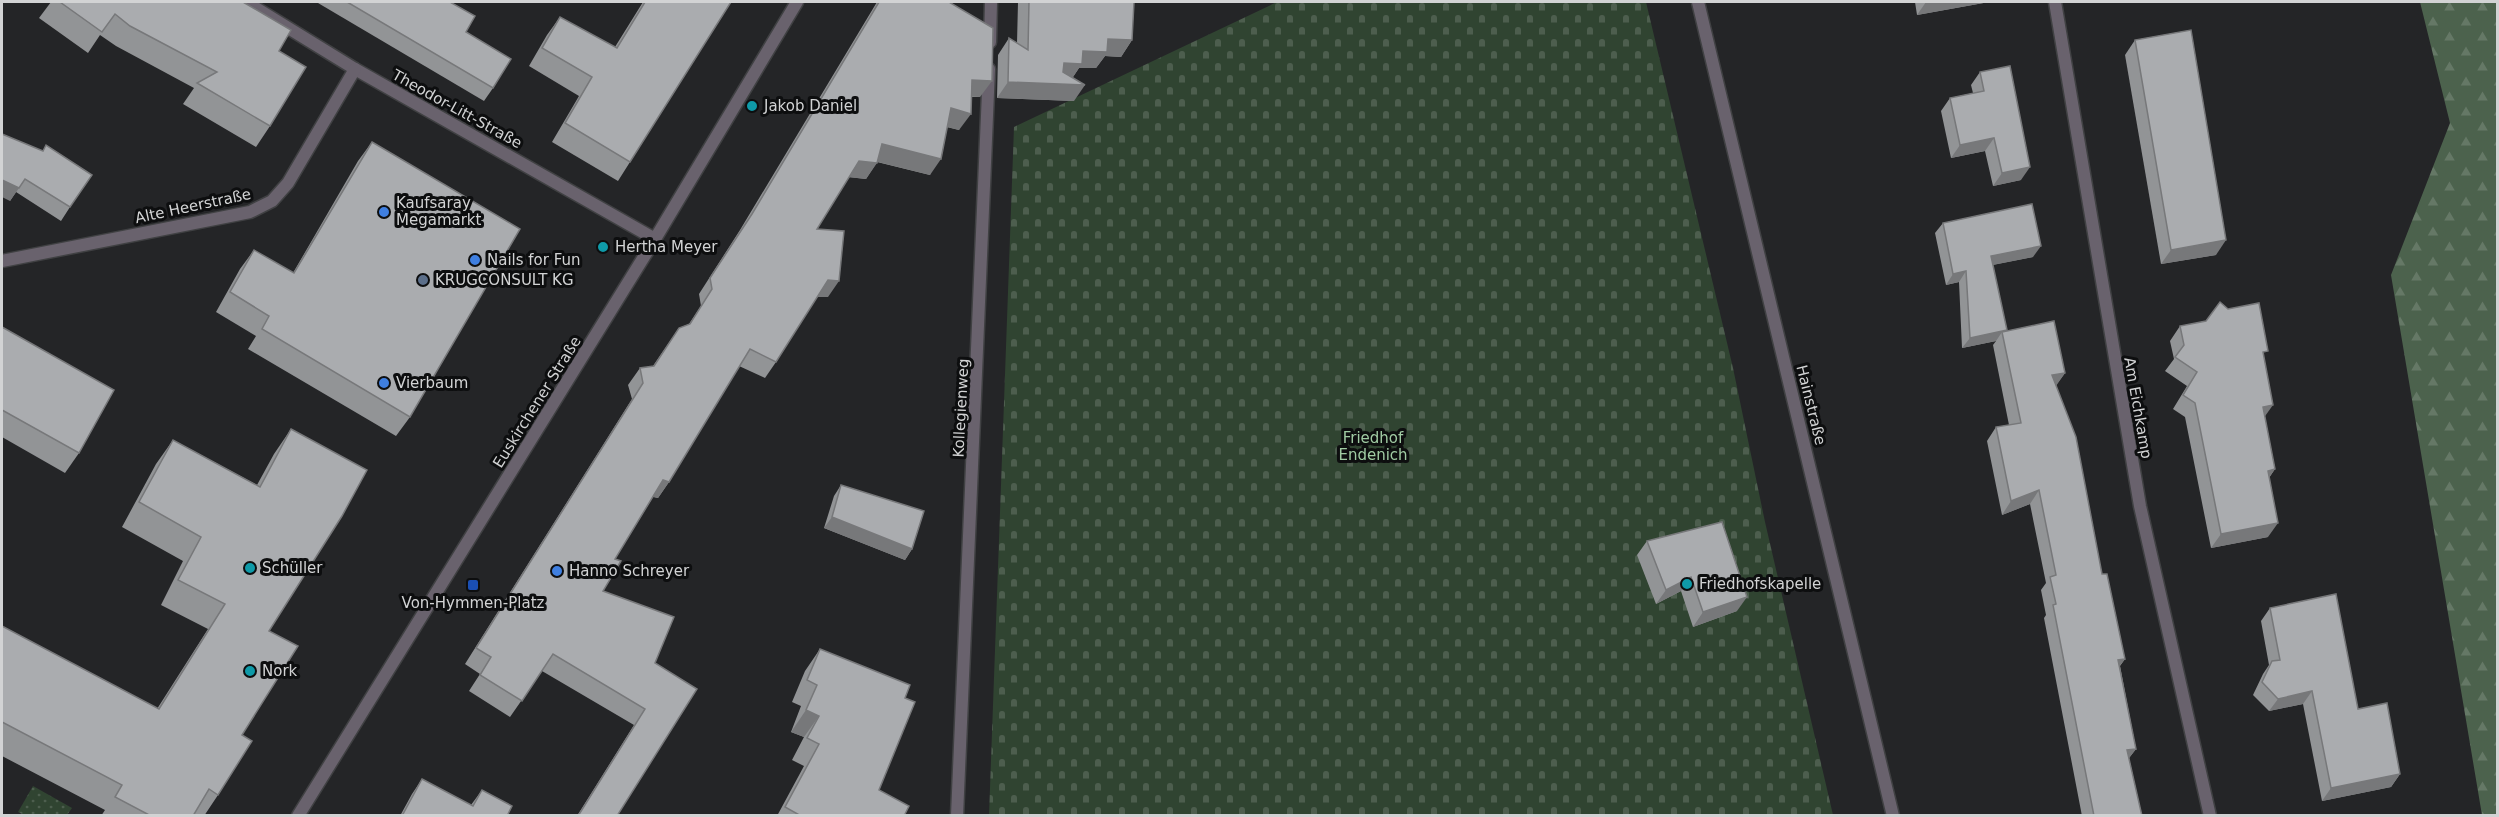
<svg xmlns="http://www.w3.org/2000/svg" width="2499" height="817" viewBox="0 0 2499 817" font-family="'DejaVu Sans',sans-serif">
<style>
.grass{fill:url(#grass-dots)}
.forest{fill:url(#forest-firs)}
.cemetery{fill:url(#cemetery-stones)}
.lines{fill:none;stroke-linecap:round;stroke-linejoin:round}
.minor-casing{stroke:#404143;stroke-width:15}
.minor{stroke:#69626d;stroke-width:12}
.wall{fill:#929496}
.shaded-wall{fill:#77787a}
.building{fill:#aaacaf;stroke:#77787a;stroke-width:1.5}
.culture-dot{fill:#0f9aa8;stroke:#0d0e0f;stroke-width:2}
.shop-dot{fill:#3f7fe0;stroke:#0d0e0f;stroke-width:2}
.service-dot{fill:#5c6f8a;stroke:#0d0e0f;stroke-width:2}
.transit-dot{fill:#1a4fb4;stroke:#0d0e0f;stroke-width:2}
.labels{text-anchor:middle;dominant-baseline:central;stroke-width:6;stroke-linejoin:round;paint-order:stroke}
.poi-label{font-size:15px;fill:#d2d3d4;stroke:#0d0e0f;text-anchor:start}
.street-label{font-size:15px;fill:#d2d3d4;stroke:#0d0e0f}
.park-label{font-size:15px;fill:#a0cba3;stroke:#0d0e0f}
</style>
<defs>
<pattern id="grass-dots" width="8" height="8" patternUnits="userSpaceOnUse" patternTransform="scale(1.5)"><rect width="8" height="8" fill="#304431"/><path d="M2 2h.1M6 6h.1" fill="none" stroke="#4d5e4e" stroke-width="1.8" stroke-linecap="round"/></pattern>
<pattern id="forest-firs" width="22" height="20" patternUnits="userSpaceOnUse" patternTransform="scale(1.5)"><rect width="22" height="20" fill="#4c624d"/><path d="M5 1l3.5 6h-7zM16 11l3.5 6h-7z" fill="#657866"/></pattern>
<pattern id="cemetery-stones" width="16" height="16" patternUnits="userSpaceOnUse" patternTransform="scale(1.5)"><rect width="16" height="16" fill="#304431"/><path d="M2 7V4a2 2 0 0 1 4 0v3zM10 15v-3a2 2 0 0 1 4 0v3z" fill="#4d5e4e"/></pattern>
</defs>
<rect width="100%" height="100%" fill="#242527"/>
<path class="grass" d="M33 786 72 808 67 815H24L18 812Z"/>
<path class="forest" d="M2420 2H2497V815H2482L2391 275 2450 123Z"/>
<path class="cemetery" d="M1277 2H1646L1733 368 1765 522 1833 815 989 816 1014 127Z"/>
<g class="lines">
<g class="minor-casing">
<g id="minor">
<path d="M246 2 355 69 655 239"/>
<path d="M1698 2 1893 816"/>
<path d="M2055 2 2140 506 2210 816"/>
<path d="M990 42 991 2"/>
<path d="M2 261 235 215 250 212 272 201 288 183 355 69"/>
<path d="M298 816 655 239 797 2"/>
<path d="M957 816 989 69"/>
</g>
</g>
<use href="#minor" class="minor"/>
</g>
<g class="wall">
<path d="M51 2H243L279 51 270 126 256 147 183 104 194 88 116 46 100 35 88 53 39 18Z"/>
<path d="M318 2H450L466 32 493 88 484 101 318 3Z"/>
<path d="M643 2H731L630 162 618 181 552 142 579 96 529 66 547 35 560 17 615 47Z"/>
<path d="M877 2H949L980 97H971L959 130 947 127 930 175 877 162 866 179 849 177 817 229 828 297H817L776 362 765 378 739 366 669 482 658 498 653 497 615 559 603 591 655 663 697 689 617 816H577L634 725 542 671 510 717 469 691 480 674 465 664 632 399 628 385 640 368 653 366 679 328 689 324 701 306 699 294 740 230Z"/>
<path d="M1018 2H1134L1132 40 1121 57 1105 56 1096 68H1079L1073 77 1074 101 997 98 998 55 1009 38 1017 43Z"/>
<path d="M1915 2H1989L1917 15Z"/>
<path d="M2135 40 2216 255 2161 264 2125 55Z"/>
<path d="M1980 72 2021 180 1993 186 1985 151 1951 158 1941 111 1950 98 1973 93 1971 85Z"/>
<path d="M2 134 70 207 61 221 16 192 10 201Z"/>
<path d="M372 142 410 417 396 436 248 349 256 336 216 312 240 269 254 250 293 273 358 161Z"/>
<path d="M1943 223 2033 257 1992 265 2007 330 2006 331 2065 373 2056 385 2102 574 2125 659 2120 666 2136 749 2129 758 2142 816H2082L2044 618 2046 615 2041 590 2046 583 2030 504 2002 515 1987 441 1996 427 2009 425 1993 345 1996 341 1962 348 1959 282 1946 285 1935 233Z"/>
<path d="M2180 326 2264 357 2265 417 2275 469 2269 478 2268 537 2211 548 2185 417 2173 409 2187 386 2165 371 2174 359 2170 341Z"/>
<path d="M2 327 79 453 65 473 2 437Z"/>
<path d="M291 429 269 631 242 735 218 795 204 816H195L193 814V816H101L105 810 2 756V626L157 709 208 629 161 605 183 561 122 527 156 464 173 440 257 485 274 454Z"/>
<path d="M841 485 912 549 905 560 824 528 834 496Z"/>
<path d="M1647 541 1737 611 1693 627 1681 591 1656 604 1637 555Z"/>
<path d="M2270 608 2358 709 2400 774 2391 787 2322 801 2303 704 2269 711 2253 695 2263 674 2269 665 2261 621Z"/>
<path d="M820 649 905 698 879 790 904 816H777L804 766 792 760 804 737 791 732 801 706 792 702 805 671Z"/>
<path d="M422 779 471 805 482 790 507 816H400L412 794Z"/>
</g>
<g class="shaded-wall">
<path d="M1926 2H1989L1917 15Z"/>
<path d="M1108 39 1132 40 1121 57 1105 56 1096 68H1079L1071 80 1052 79 1064 63 1083 51Z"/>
<path d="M972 80 992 81 980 97 960 96Z"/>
<path d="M1008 82 1085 85 1074 101 997 98Z"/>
<path d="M951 108 971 114 959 130 939 125Z"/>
<path d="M1994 138 1985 151 1951 158 1960 145Z"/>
<path d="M882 144 941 159 930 175 870 160Z"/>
<path d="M859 161 877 163 866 179 847 177Z"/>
<path d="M2030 167 2021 180 1993 186 2002 173Z"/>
<path d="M2 180 19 188 10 201 2 197Z"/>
<path d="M2226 240 2216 255 2161 264 2171 250Z"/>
<path d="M2041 246 2033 257 1983 267 1991 256Z"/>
<path d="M1966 271 1959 282 1946 285 1953 274Z"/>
<path d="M828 280 839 281 828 297H816Z"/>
<path d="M2007 330 2003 335 2002 332 1996 341 1962 348 1970 338Z"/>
<path d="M2065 373 2056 386 2052 375Z"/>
<path d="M2273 405 2263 419V407Z"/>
<path d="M2275 469 2265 483 2268 471Z"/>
<path d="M663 480 669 482 658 498 651 496Z"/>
<path d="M2039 490 2030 504 2002 515 2011 501Z"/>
<path d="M832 517 912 549 905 560 824 528Z"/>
<path d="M2278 523 2268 537 2211 548 2221 534Z"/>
<path d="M1691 577 1681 591 1656 604 1666 590Z"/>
<path d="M1747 597 1737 611 1693 627 1703 612Z"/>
<path d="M2125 659 2115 672 2118 660Z"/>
<path d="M2312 691 2303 704 2269 711 2278 699Z"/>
<path d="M806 710 819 716 804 737 791 732Z"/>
<path d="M2136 749 2126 762 2127 750Z"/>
<path d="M2400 774 2391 787 2322 801 2331 788Z"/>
</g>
<g class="building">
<path d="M60 2H243L291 30 279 51 306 67 270 126 197 83 217 72 130 26 115 14 102 32Z"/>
<path d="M347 2H450L475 16 466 32 511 59 493 88Z"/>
<path d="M645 2H731L630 162 565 123 592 77 542 48 560 17 617 48Z"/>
<path d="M879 2H949L993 28 992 81 972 80 971 114 951 108 941 159 882 144 877 163 859 161 817 229 844 231 839 281 828 280 776 362 750 349 669 482 663 480 615 559 621 561 603 591 674 617 655 663 697 689 617 816H578L645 709 553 654 522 701 480 675 491 657 476 648 643 383 640 368 654 366 679 328 690 324 712 289 710 278 752 214Z"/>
<path d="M1029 2H1134L1132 40 1108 39 1107 52 1083 51 1082 64 1064 63 1063 72 1085 85 1008 82 1009 38 1028 50Z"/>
<path d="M2191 30 2226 240 2171 250 2135 40Z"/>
<path d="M2010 66 2030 167 2002 173 1994 138 1960 145 1950 98 1984 91 1980 72Z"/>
<path d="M2 134 43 151 46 145 92 175 70 207 25 179 19 188 2 180Z"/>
<path d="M372 142 520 229 410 417 262 329 269 316 230 292 254 250 294 273Z"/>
<path d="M2032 204 2041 246 1991 256 2007 330 1970 338 1966 271 1953 274 1943 223Z"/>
<path d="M2220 302 2228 309 2259 303 2268 351 2263 352 2273 405 2263 407 2275 469 2268 471 2278 523 2221 534 2195 403 2183 395 2197 372 2175 357 2184 345 2180 326 2206 321Z"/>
<path d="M2054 321 2065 373 2052 375 2076 437 2102 574H2107L2125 659 2118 660 2136 749 2127 750 2142 816H2094L2053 605 2056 604 2050 577 2056 575 2039 490 2011 501 1996 427 2021 423 2002 332Z"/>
<path d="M2 327 114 390 79 453 2 410Z"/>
<path d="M291 429 367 470 342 516 269 631 298 646 242 735 252 741 218 795 209 789 193 816H151L115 797 122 785 2 722V626L159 709 225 604 178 580 201 537 139 502 173 440 260 487Z"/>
<path d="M841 485 924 511 912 549 832 517Z"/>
<path d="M1722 522 1747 597 1703 612 1691 577 1666 590 1647 541Z"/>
<path d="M2336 594 2358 709 2387 703 2400 774 2331 788 2312 691 2278 699 2262 682 2272 661 2280 660 2270 608Z"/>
<path d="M820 649 910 685 905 698 915 702 879 790 909 806 904 816H801L785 807 819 744 807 738 819 716 806 710 817 685 807 680Z"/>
<path d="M422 779 473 806 482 790 512 806 507 816H402Z"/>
</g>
<g class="culture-dot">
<circle cx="752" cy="106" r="6"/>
<circle cx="603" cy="247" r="6"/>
<circle cx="250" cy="568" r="6"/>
<circle cx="1687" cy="584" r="6"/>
<circle cx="250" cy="671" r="6"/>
</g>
<g class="shop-dot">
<circle cx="384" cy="212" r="6"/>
<circle cx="475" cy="260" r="6"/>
<circle cx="384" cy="383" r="6"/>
<circle cx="557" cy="571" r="6"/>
</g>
<circle class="service-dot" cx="423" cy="280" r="6"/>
<rect class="transit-dot" x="467" y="579" width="12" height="12" rx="3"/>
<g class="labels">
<g class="poi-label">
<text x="764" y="106">Jakob Daniel</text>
<text x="396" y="203">Kaufsaray<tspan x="396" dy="17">Megamarkt</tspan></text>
<text x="615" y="247">Hertha Meyer</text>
<text x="487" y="260">Nails for Fun</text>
<text x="435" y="280">KRUGCONSULT KG</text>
<text x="396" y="383">Vierbaum</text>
<text x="262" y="568">Schüller</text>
<text x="569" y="571">Hanno Schreyer</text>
<text x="1699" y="584">Friedhofskapelle</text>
<text x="473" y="603" text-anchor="middle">Von-Hymmen-Platz</text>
<text x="262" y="671">Nork</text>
</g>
<g class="street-label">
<text transform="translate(457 109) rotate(29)">Theodor-Litt-Straße</text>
<text transform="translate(193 206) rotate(-12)">Alte Heerstraße</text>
<text transform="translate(537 402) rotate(-58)">Euskirchener Straße</text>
<text transform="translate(1811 405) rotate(76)">Hainstraße</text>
<text transform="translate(961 408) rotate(-87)">Kollegienweg</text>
<text transform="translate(2138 408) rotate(80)">Am Eichkamp</text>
</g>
<g class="park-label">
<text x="1373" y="438">Friedhof<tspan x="1373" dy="17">Endenich</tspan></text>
</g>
</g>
<rect width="2499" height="817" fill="none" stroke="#d2d3d4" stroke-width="6"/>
</svg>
